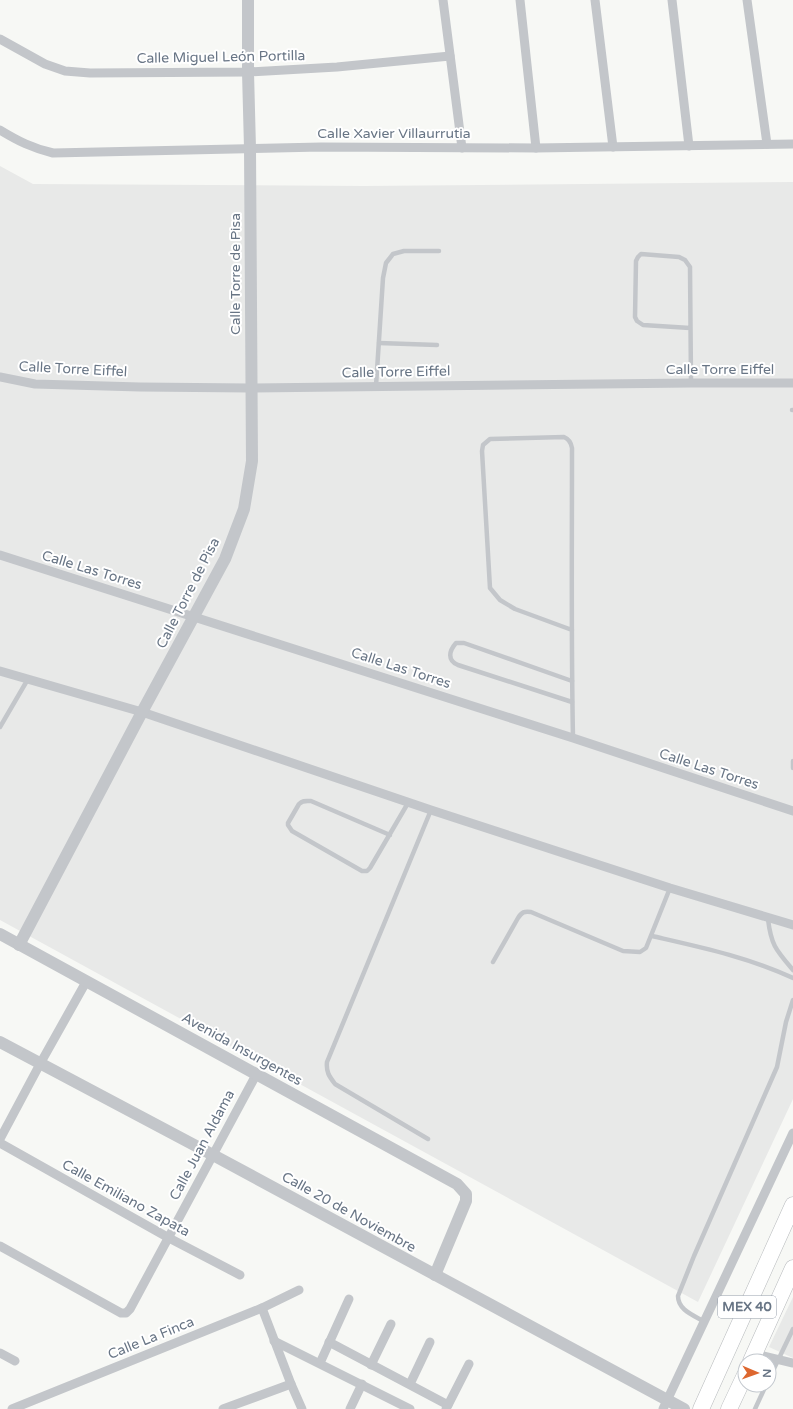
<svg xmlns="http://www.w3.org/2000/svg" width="793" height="1409" viewBox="0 0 793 1409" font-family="'Varela Round',sans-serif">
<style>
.built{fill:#e8e9e8}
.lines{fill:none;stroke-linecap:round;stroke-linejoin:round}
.trunk-casing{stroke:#b6b9bc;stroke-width:17}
.service{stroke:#c3c6ca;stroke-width:4.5}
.minor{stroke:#c3c6ca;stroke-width:9}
.tertiary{stroke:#c3c6ca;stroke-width:12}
.trunk{stroke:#fff;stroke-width:16}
.labels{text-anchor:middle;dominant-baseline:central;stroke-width:4;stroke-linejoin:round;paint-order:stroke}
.shield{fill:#fff;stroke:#959eaa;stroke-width:1}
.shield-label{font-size:13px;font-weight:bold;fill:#687585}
.street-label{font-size:14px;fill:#687585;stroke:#fff}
</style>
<rect width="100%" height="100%" fill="#f7f8f5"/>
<g class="built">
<path d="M0 166 33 184 364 186 793 182V1099L698 1302 0 920Z"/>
<path d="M793 1297V1358L769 1347Z"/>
</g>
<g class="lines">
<g class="trunk-casing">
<g id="trunk">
<path d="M751 1361 793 1268"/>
<path d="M701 1409 793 1205"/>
<path d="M729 1409 745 1375"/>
</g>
</g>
<g class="service">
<path d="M690 328 643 325 637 321 635 317 636 261 638 257 641 254 679 257 685 260 690 267 691 383"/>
<path d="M379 343 437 345"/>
<path d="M376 386 383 278 386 263 393 254 404 251H439"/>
<path d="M792 410H793"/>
<path d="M572 630 515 609 500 600 490 588 482 451 483 445 490 439 564 437C569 439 571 442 572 448 572 544 571 641 573 738"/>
<path d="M572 702 458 665C447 660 449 651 456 643H464L572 681"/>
<path d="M0 727 28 679"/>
<path d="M793 761V768"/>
<path d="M390 835 311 801C306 801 303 800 299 804L288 823V825L292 831 362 871H367L370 868 408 803"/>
<path d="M768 919C771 945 776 950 793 970"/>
<path d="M652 936C700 947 748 957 793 978"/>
<path d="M493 962 518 918C522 912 524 911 531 912L623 951 640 952 646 948 670 888"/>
<path d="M428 1139 335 1084C329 1076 326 1072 327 1062L431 810"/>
<path d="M705 1322C693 1315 678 1310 678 1296L694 1256 777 1067 786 1022 793 1000"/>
<path d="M769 1379 793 1329"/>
<path d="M755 1409 766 1385"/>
</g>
<g class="minor">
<path d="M443 0 462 148"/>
<path d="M520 0 536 148"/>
<path d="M595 0 613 147"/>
<path d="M672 0 689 146"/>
<path d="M747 0 767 144"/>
<path d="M0 39 45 64 65 71 90 73 248 72 337 67 450 56"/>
<path d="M0 130C18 141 32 148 53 153L321 147 536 148 793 144"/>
<path d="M0 377 35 384 140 387 250 388 691 383H793"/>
<path d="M0 555 573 738 793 811"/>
<path d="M0 671 142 712 431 810 670 888 793 925"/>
<path d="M0 1139 40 1064 86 982"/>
<path d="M0 1143 169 1238 240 1275"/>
<path d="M0 1246 121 1313H126L130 1309 256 1075"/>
<path d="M262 1308 291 1384 302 1409"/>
<path d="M274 1341 410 1409"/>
<path d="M329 1342 448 1405"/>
<path d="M0 1353 15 1361"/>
<path d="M755 1354 793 1363"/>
<path d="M320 1363 349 1299"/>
<path d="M371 1365 391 1324"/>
<path d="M410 1384 430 1342"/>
<path d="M12 1409 262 1308 299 1290"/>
<path d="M223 1409 291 1384"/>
<path d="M350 1409 362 1384"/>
<path d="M446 1409 469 1364"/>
<path d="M663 1409 793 1133"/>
</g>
<g class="tertiary">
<path d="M0 934 457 1184 466 1194V1201L435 1275"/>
<path d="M19 945 142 712 225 559 244 509 252 461 250 148 248 72V0"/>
<path d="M0 1042 213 1155 684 1409"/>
</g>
<use href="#trunk" class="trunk"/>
</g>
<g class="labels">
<rect class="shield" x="718" y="1296" width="58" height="22" rx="3"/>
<g class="shield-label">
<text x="747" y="1307">MEX 40</text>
</g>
<g class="street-label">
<text transform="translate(221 57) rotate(-1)">Calle Miguel León Portilla</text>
<text x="394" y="133">Calle Xavier Villaurrutia</text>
<text transform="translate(235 274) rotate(-90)">Calle Torre de Pisa</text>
<text transform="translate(73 369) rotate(3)">Calle Torre Eiffel</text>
<text x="720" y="369">Calle Torre Eiffel</text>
<text transform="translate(396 372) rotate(-1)">Calle Torre Eiffel</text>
<text transform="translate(92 570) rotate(17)">Calle Las Torres</text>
<text transform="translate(188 593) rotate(-63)">Calle Torre de Pisa</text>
<text transform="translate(401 668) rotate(18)">Calle Las Torres</text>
<text transform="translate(709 769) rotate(18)">Calle Las Torres</text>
<text transform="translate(242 1049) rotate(29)">Avenida Insurgentes</text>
<text transform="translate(202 1145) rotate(-62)">Calle Juan Aldama</text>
<text transform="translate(126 1198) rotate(29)">Calle Emiliano Zapata</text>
<text transform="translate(349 1212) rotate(29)">Calle 20 de Noviembre</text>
<text transform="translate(151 1338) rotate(-22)">Calle La Finca</text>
</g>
</g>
<g transform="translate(757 1373) rotate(92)"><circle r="19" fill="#ffffff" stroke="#c3c8ce"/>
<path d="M0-3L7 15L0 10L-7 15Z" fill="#dd672f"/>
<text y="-6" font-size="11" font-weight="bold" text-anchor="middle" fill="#687585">N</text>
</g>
</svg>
